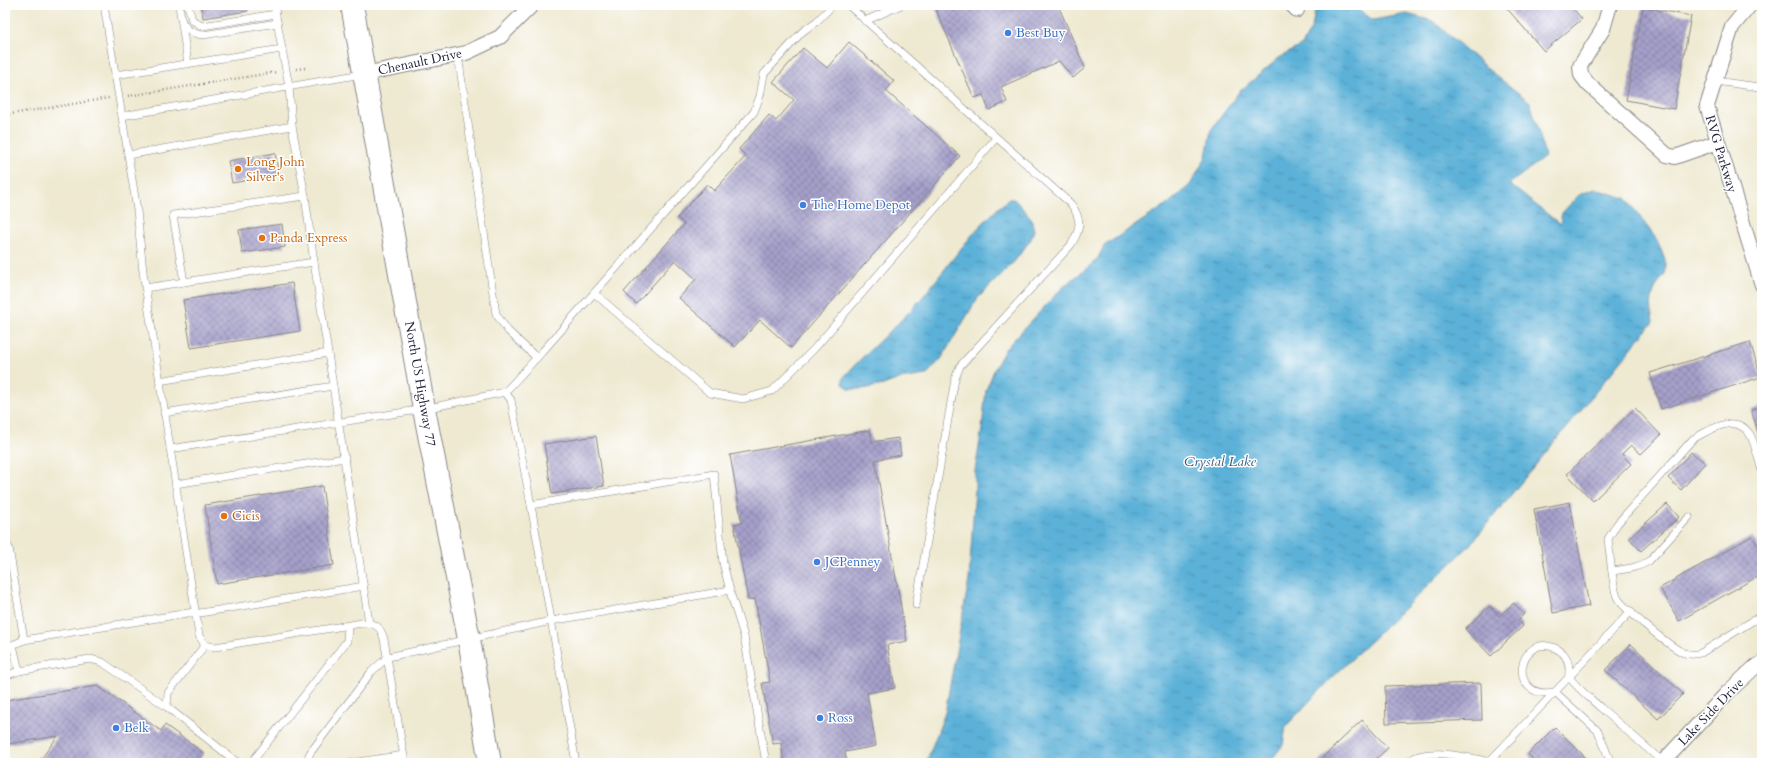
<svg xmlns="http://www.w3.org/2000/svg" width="1767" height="768" viewBox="0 0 1767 768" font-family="Cardo,serif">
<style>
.water{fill:url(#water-ripples);stroke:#3e6a8a}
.building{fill:url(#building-cross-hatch)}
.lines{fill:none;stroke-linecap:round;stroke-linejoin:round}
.service-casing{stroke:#888686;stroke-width:8}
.minor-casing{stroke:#888686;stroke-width:16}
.primary-casing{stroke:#888686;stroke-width:24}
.path{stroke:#888686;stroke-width:2.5;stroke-dasharray:1 3;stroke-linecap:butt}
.service{stroke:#fff;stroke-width:7}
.minor{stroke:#fff;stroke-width:14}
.primary{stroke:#fff;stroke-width:22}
.shop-dot{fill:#3f7fe0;stroke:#fff;stroke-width:1.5}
.food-dot{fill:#e8710a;stroke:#fff;stroke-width:1.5}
.labels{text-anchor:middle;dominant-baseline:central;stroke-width:3;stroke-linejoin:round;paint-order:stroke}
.shop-label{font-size:13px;fill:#366cbe;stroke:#fff;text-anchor:start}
.street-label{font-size:13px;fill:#22223b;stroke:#fff}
.food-label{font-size:13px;fill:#c56008;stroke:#fff;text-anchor:start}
.water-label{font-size:14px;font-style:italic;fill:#395b7a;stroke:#fff}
</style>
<defs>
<pattern id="water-ripples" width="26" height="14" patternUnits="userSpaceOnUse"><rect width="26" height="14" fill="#5bb1d8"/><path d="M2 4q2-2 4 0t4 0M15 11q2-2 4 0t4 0" fill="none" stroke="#4b90b0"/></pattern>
<pattern id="building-cross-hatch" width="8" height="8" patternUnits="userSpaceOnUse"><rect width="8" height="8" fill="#a6a0ca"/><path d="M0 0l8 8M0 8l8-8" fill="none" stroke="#8782a5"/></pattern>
</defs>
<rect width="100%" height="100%" fill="#fff"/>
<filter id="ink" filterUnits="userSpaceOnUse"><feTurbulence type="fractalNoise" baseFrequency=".025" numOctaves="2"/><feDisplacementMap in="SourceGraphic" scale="8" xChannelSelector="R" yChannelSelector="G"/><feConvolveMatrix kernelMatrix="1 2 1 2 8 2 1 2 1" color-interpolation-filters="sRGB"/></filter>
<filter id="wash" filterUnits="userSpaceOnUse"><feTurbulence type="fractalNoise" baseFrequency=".012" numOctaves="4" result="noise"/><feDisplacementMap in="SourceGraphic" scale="16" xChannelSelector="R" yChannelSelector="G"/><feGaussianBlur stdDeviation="0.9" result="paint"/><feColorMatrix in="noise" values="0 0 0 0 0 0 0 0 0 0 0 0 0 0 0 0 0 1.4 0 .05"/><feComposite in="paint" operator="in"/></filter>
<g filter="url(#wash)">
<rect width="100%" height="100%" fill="#eee9d0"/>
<g class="water">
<path d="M1316 5H1352L1373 20 1407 14 1433 21 1490 71 1530 102 1538 128 1545 157 1509 184 1560 224 1562 213 1579 195 1595 189 1626 198 1657 240 1665 260V274C1650 292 1650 301 1653 322L1469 546 1330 680 1286 726 1283 745 1272 759 1264 763H926L945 713 969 580 975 489V471L982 429 986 390 995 368 1006 348 1063 287 1097 260 1104 246 1169 203 1190 185 1206 157 1211 130 1239 92 1279 58 1302 45 1312 27Z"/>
<path d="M1009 199H1014L1031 218 1034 230 1031 239 1014 262 977 299 941 359 926 375 899 379 883 385 862 389H850L843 384V378C869 348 901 324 926 293 952 261 976 225 1009 199Z"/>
</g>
<g id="blocks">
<g class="building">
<path d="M201 5H247L248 11 203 18Z"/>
<path d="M934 5H1058L1085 68 1073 78 1059 61 1001 87 1007 102 989 110 983 95 974 98Z"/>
<path d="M1504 5H1570L1582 19 1544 51Z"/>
<path d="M1643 7 1691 16 1674 109 1626 100Z"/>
<path d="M849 42 894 81 886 91 960 156 791 348 760 320 735 347 679 298 696 279 675 260 636 304 624 292 684 224 677 218 707 184 714 191 746 156 739 149 769 115 776 121 794 100 773 82 803 48 827 68Z"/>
<path d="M275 153 279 175 232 183 228 161Z"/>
<path d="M282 224 285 247 242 253 239 230Z"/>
<path d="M292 283 300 331 191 348 183 300Z"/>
<path d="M1750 342 1761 377 1661 409 1650 373Z"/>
<path d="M1762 406V438L1760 439 1751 410Z"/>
<path d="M1635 408 1661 435 1641 454 1631 445 1622 454 1631 464 1593 501 1567 474Z"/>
<path d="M870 430 872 442 898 438 901 455 875 460 907 641 887 645 895 688 867 693 876 746 845 752 847 763H784L781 743 773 744 762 683 770 682 755 599 748 600 734 524 742 523 730 455Z"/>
<path d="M596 436 604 486 552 494 544 444Z"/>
<path d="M1691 452 1705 463 1681 490 1668 478Z"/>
<path d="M322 486 334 565 217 584 205 505Z"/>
<path d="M1570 502 1589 606 1553 613 1534 509Z"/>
<path d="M1667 504 1679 517 1641 551 1629 538Z"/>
<path d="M1752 536 1762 553V574L1679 621 1660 588Z"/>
<path d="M1514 603 1524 614 1518 620 1523 626 1491 656 1465 629 1490 606 1499 616Z"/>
<path d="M1631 644 1683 694 1658 719 1605 670Z"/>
<path d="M1481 683 1482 720 1386 723 1385 686Z"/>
<path d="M98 686 161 731 165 725 204 753 196 763H38L58 736 8 744 5 727V700Z"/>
<path d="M1362 720 1388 748 1371 763H1317Z"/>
<path d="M1555 727 1591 763H1537L1528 754Z"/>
</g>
</g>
</g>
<g filter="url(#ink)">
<use href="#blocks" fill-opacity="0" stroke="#888686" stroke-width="1"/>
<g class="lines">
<g class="service-casing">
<g id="service">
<path d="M104 5 137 210 143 272 199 636 205 645 215 647 362 623C376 623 380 626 384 639L405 763"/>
<path d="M179 5 188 64"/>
<path d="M188 5 192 20 202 26 276 14"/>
<path d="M848 5 1071 204C1082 219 1081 229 1071 245L960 366 955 379 916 605"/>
<path d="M181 19C185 29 192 34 203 35L277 23"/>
<path d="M865 21 901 5"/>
<path d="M458 55 496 314 508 331 537 358"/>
<path d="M115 75 282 49 274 5"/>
<path d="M1715 81 1759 87"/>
<path d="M122 116 362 74"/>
<path d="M128 155 292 126"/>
<path d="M184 282 173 215 305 196"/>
<path d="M145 288 314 262"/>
<path d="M594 293 710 393 743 399 772 391 814 349 996 138"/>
<path d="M159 381 328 353"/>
<path d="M333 386 369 623"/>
<path d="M505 392 511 400 531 505 714 474 723 563 731 595 744 636 766 763"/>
<path d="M164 413 333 386 314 262 305 196 292 126 289 86 282 49"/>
<path d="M170 449 424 409 505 392 542 352 754 112 760 96 764 74 802 32 817 21 833 5"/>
<path d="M1762 471C1759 462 1754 439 1749 433 1735 413 1709 430 1693 439L1617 524 1608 539C1610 553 1612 584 1617 597 1622 608 1669 645 1680 651 1687 655 1694 655 1701 653L1762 615"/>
<path d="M175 484 345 458"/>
<path d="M531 505 576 763"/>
<path d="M5 541 9 548 24 640 194 612"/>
<path d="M1612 571C1625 569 1638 568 1649 561L1689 517"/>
<path d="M194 614 364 586"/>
<path d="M13 645 19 671 90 659 102 662 167 707"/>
<path d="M205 645 168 693 167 707 238 763"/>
<path d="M5 648 24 640"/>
<path d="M5 676 19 671"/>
<path d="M251 763 347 641 348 626"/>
<path d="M306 763 310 753 372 671 388 657 551 621 730 590"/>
<path d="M351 763 404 755"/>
<path d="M1407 763C1423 746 1465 757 1486 761L1488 763 1631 611"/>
<path d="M1611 763 1598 731 1555 692C1505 701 1518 632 1555 648 1564 652 1569 660 1569 670 1569 673 1568 676 1570 678 1578 689 1591 699 1601 708 1622 726 1642 744 1663 762"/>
</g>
</g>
<g class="minor-casing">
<g id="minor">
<path d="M1292 5 1297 10"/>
<path d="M1610 5 1603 29 1580 66 1581 75 1588 84 1667 155 1675 157 1718 142"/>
<path d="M1750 5 1732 27 1707 106 1762 285"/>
<path d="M364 74 466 53 500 37 532 5"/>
<path d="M1662 763 1728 692 1755 667 1762 663"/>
</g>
</g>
<g class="primary-casing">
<path id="primary" d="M352 5 424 409 469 639 490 763"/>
</g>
<g class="path">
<path d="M296 69 306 68"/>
<path d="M128 96 277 72"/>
<path d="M5 115 109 98"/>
</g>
<use href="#service" class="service"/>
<use href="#minor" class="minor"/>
<use href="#primary" class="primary"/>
</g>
</g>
<g class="shop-dot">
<circle cx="1008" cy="33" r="4"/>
<circle cx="803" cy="205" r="4"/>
<circle cx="817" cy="562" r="4"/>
<circle cx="820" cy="718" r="4"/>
<circle cx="116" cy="728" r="4"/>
</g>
<g class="food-dot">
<circle cx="238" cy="169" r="4"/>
<circle cx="262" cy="238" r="4"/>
<circle cx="224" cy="516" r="4"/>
</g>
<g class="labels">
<g class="shop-label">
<text x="1016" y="33">Best Buy</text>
<text x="811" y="205">The Home Depot</text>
<text x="825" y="562">JCPenney</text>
<text x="828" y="718">Ross</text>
<text x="124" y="728">Belk</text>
</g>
<g class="street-label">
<text transform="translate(420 62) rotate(-12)">Chenault Drive</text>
<text transform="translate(1721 154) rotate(73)">RVG Parkway</text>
<text transform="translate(420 384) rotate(80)">North US Highway 77</text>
<text transform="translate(1711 712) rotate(-46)">Lake Side Drive</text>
</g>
<g class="food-label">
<text x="246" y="162">Long John<tspan x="246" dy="15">Silver's</tspan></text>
<text x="270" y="238">Panda Express</text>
<text x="232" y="516">Cicis</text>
</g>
<g class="water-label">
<text x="1220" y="461">Crystal Lake</text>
</g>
</g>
<rect width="1767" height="768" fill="none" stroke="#fff" stroke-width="20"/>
</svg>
